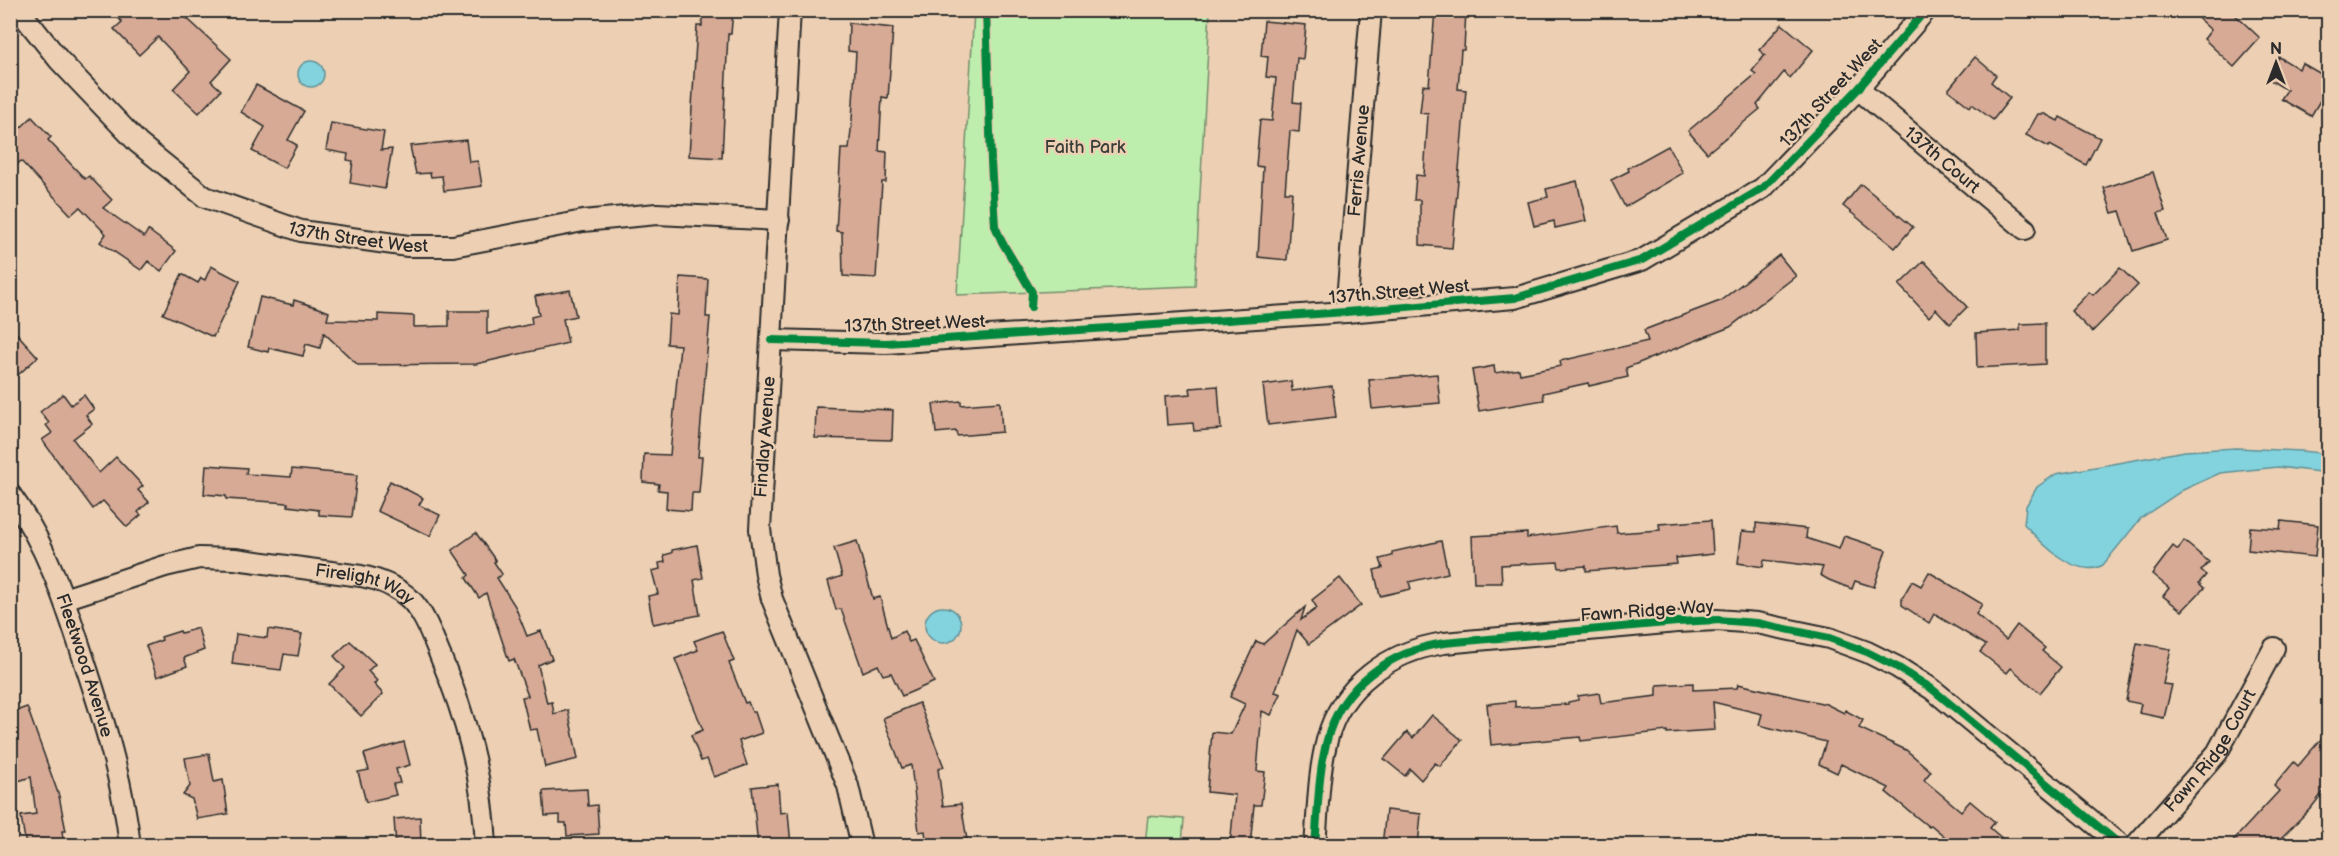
<svg xmlns="http://www.w3.org/2000/svg" width="2339" height="856" viewBox="0 0 2339 856" font-family="'Balsamiq Sans',sans-serif">
<style>
.green{fill:#beeead;stroke:#748c6c;stroke-width:1.5}
.water{fill:#83d3de;stroke:#609096;stroke-width:1.5}
.building{fill:#d7aa96;stroke:#2b2b2b;stroke-width:1.5}
.lines{fill:none;stroke-linecap:round;stroke-linejoin:round}
.minor-casing{stroke:#2b2b2b;stroke-width:24}
.minor{stroke:#edd0b3;stroke-width:20}
.cycleway-casing{stroke:#edd0b3;stroke-width:11}
.cycleway{stroke:#00873e;stroke-width:8}
.labels{text-anchor:middle;dominant-baseline:central;stroke-width:4.5;stroke-linejoin:round;paint-order:stroke}
.street-label{font-size:18px;fill:#2b2b2b;stroke:#edd0b3}
.park-label{font-size:18px;fill:#3a3e38;stroke:#edd0b3}
</style>
<rect width="100%" height="100%" fill="#edd0b3"/>
<filter id="ink" filterUnits="userSpaceOnUse"><feTurbulence type="fractalNoise" baseFrequency=".0167" numOctaves="2"/><feDisplacementMap in="SourceGraphic" scale="12" xChannelSelector="R" yChannelSelector="G"/><feConvolveMatrix kernelMatrix="1 2 1 2 8 2 1 2 1" color-interpolation-filters="sRGB"/></filter>
<g filter="url(#ink)">
<g class="green">
<path d="M974 11H1210L1195 286 957 295Z"/>
<path d="M1148 816 1184 819 1182 845H1145Z"/>
</g>
<g class="water">
<circle cx="311" cy="74" r="13"/>
<path d="M2236 448 2302 451 2328 454V473L2278 467 2220 473 2183 490 2141 518 2103 565C2076 580 2041 543 2024 524L2026 506 2037 487 2056 474 2185 451Z"/>
<circle cx="943" cy="625" r="18"/>
</g>
<g class="building">
<path d="M111 10H178L231 59 211 81 221 90 199 113 173 89 190 71 158 37 139 55 114 29 122 22Z"/>
<path d="M702 10H733L731 34H728L722 158 689 156 697 26H702Z"/>
<path d="M1435 10H1466L1464 50H1461L1458 89 1466 90 1452 248 1420 245V200H1414L1416 175 1424 176 1428 114 1420 113 1423 85 1429 86Z"/>
<path d="M2189 10H2230L2260 38 2234 67 2204 39 2211 30Z"/>
<path d="M1264 21 1306 25 1303 59 1297 58 1293 102 1301 103 1299 132 1290 131 1285 192H1292L1287 260 1258 257 1263 167 1256 166 1260 120 1272 121 1276 78 1266 77 1268 57 1261 56Z"/>
<path d="M849 23 893 28 888 98 882 97 879 151 887 152 886 182H882L876 278 843 276 842 232 836 231 841 149H849L852 120 856 52 848 51Z"/>
<path d="M1782 24 1813 50 1790 78 1784 72 1757 105 1760 109 1707 153 1688 131 1756 74 1752 71 1765 55 1759 50Z"/>
<path d="M1975 57 1996 75 1991 82 2010 98 1993 120 1972 104 1970 107 1948 90Z"/>
<path d="M2279 57 2299 69 2302 63 2328 78V87L2311 116 2281 99 2287 90 2267 78Z"/>
<path d="M256 85 304 111 288 140 297 145 284 168 252 151 265 127 241 112Z"/>
<path d="M2038 114H2045L2058 121 2060 117 2100 138 2086 165 2050 145 2049 147 2026 135Z"/>
<path d="M32 117 51 137 48 140 85 179 89 176 112 200 103 208 144 237 148 230 176 251 161 271 148 261 141 270 100 242 106 234 80 207 71 215 21 161 10 171V138Z"/>
<path d="M331 123 384 132 381 150 392 149 385 189 350 183 353 161 347 160 348 154 326 150Z"/>
<path d="M466 140 469 162 478 161 482 186 444 191 442 176 431 177 430 173 416 174 410 146Z"/>
<path d="M1668 146 1683 173 1625 207 1611 180 1629 171 1628 168Z"/>
<path d="M2153 172 2165 211 2158 213 2167 240 2133 251 2120 211 2112 213 2104 188Z"/>
<path d="M1577 181 1586 221 1555 228 1554 221 1534 226 1528 202 1548 197 1546 189Z"/>
<path d="M1861 184 1913 227 1895 248 1843 206Z"/>
<path d="M1779 255 1796 276 1730 327 1626 368 1628 377 1589 386 1588 383 1543 393 1544 400 1479 411 1472 370 1494 366 1495 373 1519 369 1520 374 1561 366 1560 361 1648 341 1644 330 1720 301Z"/>
<path d="M1924 261 1967 307 1950 324 1936 309 1929 317 1899 285Z"/>
<path d="M211 266 240 281 213 337 163 314 182 274 198 283 201 278 205 280Z"/>
<path d="M2120 268 2138 285 2092 332 2071 311 2089 292 2093 295Z"/>
<path d="M680 277 708 279 706 317H710L698 457H702L699 493H692L691 511 666 509 667 491 658 490 659 484 643 482 644 454 670 455 680 345 667 344 669 314 678 315Z"/>
<path d="M570 290 576 316 563 319 568 343 476 364 358 365 324 333 320 348 306 344 303 356 269 348 268 352 248 347 260 297 293 305 294 300 319 308 329 312 327 320 378 321V314L414 316V327L449 326V311H487V334L532 324 531 317 539 315 535 296Z"/>
<path d="M2045 323V364L1977 368 1976 333 2020 330V324Z"/>
<path d="M10 326 38 357 10 382Z"/>
<path d="M1437 374 1440 403 1372 409 1369 380Z"/>
<path d="M1291 381 1292 391 1332 386 1336 417 1268 425 1263 385Z"/>
<path d="M1218 386 1221 429 1194 431 1193 423 1167 425 1165 396 1191 394 1190 388Z"/>
<path d="M63 394 71 405 84 395 94 409 86 415 92 424 73 439 99 473 116 457 143 486 138 490 149 502 138 512 141 515 127 527 103 501 93 509 42 440 52 433 46 425 49 423 40 412Z"/>
<path d="M961 401V405L1000 402 1002 432 957 436 956 431 936 433 933 404Z"/>
<path d="M816 407 893 410 892 440 815 438Z"/>
<path d="M206 465 247 468 246 474 291 477 292 469 357 475 352 517 319 515V510L288 506V503L226 499V496L204 494Z"/>
<path d="M390 481 423 498 419 505 440 515 430 536 377 511Z"/>
<path d="M1711 520 1713 554 1676 558 1677 564 1586 571V566L1559 568 1558 562 1501 565 1502 583H1474L1472 536 1527 533V538L1616 526 1617 533 1660 530 1659 524Z"/>
<path d="M2281 521 2318 525 2315 557 2248 550 2250 527 2280 529Z"/>
<path d="M1756 523 1807 529 1806 538 1839 549 1844 536 1886 550 1874 587 1855 581 1852 589 1829 580 1820 575 1823 567 1764 560 1763 567 1738 563 1742 531 1756 532Z"/>
<path d="M476 533 496 561 494 562 502 574 497 578 515 606 527 636 541 631 552 659 538 665 547 703 552 702 554 714 568 710 578 759 545 767 537 729 530 730 522 697 528 696 514 659 509 661 486 593 479 598 466 578 469 575 452 550Z"/>
<path d="M857 541 873 599 880 597 891 638 904 631 909 642 914 640 934 682 902 696 891 673 883 675 878 665 863 672 841 609 836 610 828 581 842 576 834 548Z"/>
<path d="M1441 541 1448 573 1409 582 1411 589 1380 596 1374 570 1383 568 1380 559 1392 556V552Z"/>
<path d="M2184 541 2209 562 2201 571 2206 575 2199 583 2204 588 2182 611 2163 596 2169 588 2152 574 2173 546 2178 550Z"/>
<path d="M697 545 703 578 694 580 700 615 653 624 648 596 658 594 652 571 660 569 659 563 665 562 664 555 672 553V550Z"/>
<path d="M1929 572 1982 604 1976 614 2006 640 2017 625 2045 648 2042 651 2061 667 2040 693 2011 668 2007 673 1980 652 1986 645 1934 614 1929 623 1902 605V598L1912 581 1921 586Z"/>
<path d="M1340 578 1361 605 1309 644 1297 630 1275 692 1281 694 1271 715 1262 711 1257 771 1265 772 1261 805H1254L1250 846H1230L1235 795 1207 792 1212 732 1231 734 1245 704 1230 697 1256 641 1263 644 1305 607 1301 620 1317 608 1312 600Z"/>
<path d="M198 628 204 650 184 658 187 666 157 677 146 646 162 640 161 637 180 631 181 633Z"/>
<path d="M268 629 302 634 298 656 284 654 281 670 232 664 236 634 267 638Z"/>
<path d="M722 631 734 661 729 663 745 703 748 702 752 712H755L762 733 739 741 747 765 714 777 707 759 701 761 691 735 703 730 675 659 698 650 694 641Z"/>
<path d="M350 641 375 664 368 671 377 681 374 684 383 694 361 716 329 684 345 668 334 656Z"/>
<path d="M2137 643 2171 649 2163 684 2172 685 2164 718 2139 713 2141 704 2126 701Z"/>
<path d="M1693 683V690L1737 688 1738 684 1826 704 1844 713 1845 710 1863 720 1859 728 1906 750 1931 771 1924 780 1961 811 1970 801 1995 822 1990 828 2011 846H1956L1931 825 1929 827 1886 792 1889 788 1841 764 1837 773 1819 764 1826 742 1759 725 1762 714 1713 702 1715 730 1667 733V731L1581 741 1580 737 1491 745 1487 704 1515 701V707L1568 704V702L1578 700V696L1599 693 1601 703 1657 696V685Z"/>
<path d="M919 703 944 767 938 769 943 806 961 804 968 846H927L925 831 919 832 911 765 902 768 883 718Z"/>
<path d="M27 707 59 796 66 831H62L64 846H26L21 816 36 814 31 777 18 781 10 758V746L15 744 10 729V713Z"/>
<path d="M1432 715 1462 740 1440 766 1435 763 1421 780 1410 769 1405 776 1384 759 1407 732 1413 738Z"/>
<path d="M2328 731V786L2311 808 2273 846H2228L2279 791 2274 786 2294 762 2298 766Z"/>
<path d="M404 742 410 765 396 769 400 783 393 784 396 795 366 802 358 772 369 770 364 754Z"/>
<path d="M209 754 214 782 223 780 228 814 197 819 192 799 183 795 190 786 185 758Z"/>
<path d="M778 784 780 813 788 812 791 846H758L752 787Z"/>
<path d="M587 789 588 806 597 805 599 834 567 836 566 823H560V815L545 816 543 791Z"/>
<path d="M1386 810 1421 814 1418 846H1382Z"/>
<path d="M420 817 421 846H396L394 819Z"/>
</g>
<g class="lines">
<g class="minor-casing">
<g id="minor">
<path id="s1" d="M19 10 59 60 138 143 205 197 301 231 408 246H453L583 221 657 214 779 220"/>
<path d="M790 10 760 529 766 575 772 599 848 786 862 846"/>
<path id="s2" d="M1858 89 2025 229"/>
<path id="s3" d="M1346 312 1371 10"/>
<path d="M771 340 886 343 1346 312 1515 298 1642 260 1763 188 1858 89 1926 10"/>
<path id="s4" d="M10 494C47 545 65 601 84 660 104 721 123 781 130 846"/>
<path id="s5" d="M64 599 165 566 199 558 235 559 361 576C378 579 397 587 410 599 425 614 432 636 440 655 466 717 483 778 486 846"/>
<path d="M1315 846C1318 811 1318 774 1327 740 1341 685 1391 651 1444 643L1677 622 1717 620 1757 623 1829 638 1867 652 1897 667 1932 689 2122 846"/>
<path id="s6" d="M2135 846 2217 753 2274 648"/>
</g>
</g>
<use href="#minor" class="minor"/>
<g class="cycleway-casing">
<g id="cycleway">
<path d="M986 10 991 162 995 226 1002 242 1032 292 1031 307"/>
<path d="M771 340 886 343 1346 312 1515 298 1642 260 1763 188 1858 89 1926 10"/>
<path d="M1315 846C1318 811 1318 774 1327 740 1341 685 1391 651 1444 643L1677 622 1717 620 1757 623 1829 638 1867 652 1897 667 1932 689 2122 846"/>
</g>
</g>
<use href="#cycleway" class="cycleway"/>
</g>
</g>
<g class="labels">
<g class="street-label">
<text transform="translate(1831 93) rotate(-47)">137th Street West</text>
<text stroke="none"><textPath href="#s2" startOffset="110">137th Court</textPath></text>
<text stroke="none"><textPath href="#s3" startOffset="152">Ferris Avenue</textPath></text>
<text stroke="none"><textPath href="#s1" startOffset="424">137th Street West</textPath></text>
<text transform="translate(1399 292) rotate(-5)">137th Street West</text>
<text transform="translate(915 324) rotate(-2)">137th Street West</text>
<text transform="translate(765 437) rotate(-86)">Findlay Avenue</text>
<text stroke="none"><textPath href="#s5" startOffset="310">Firelight Way</textPath></text>
<text transform="translate(1647 611) rotate(-4)">Fawn Ridge Way</text>
<text stroke="none"><textPath href="#s4" startOffset="188">Fleetwood Avenue</textPath></text>
<text stroke="none"><textPath href="#s6" startOffset="122">Fawn Ridge Court</textPath></text>
</g>
<g class="park-label">
<text x="1085" y="147">Faith Park</text>
</g>
</g>
<rect width="2339" height="856" fill="none" stroke="#edd0b3" stroke-width="36"/>
<rect x="18" y="18" width="2303" height="820" fill="none" stroke="#2b2b2b" stroke-width="2" filter="url(#ink)"/>
<g transform="translate(2276 63)" stroke="#edd0b3" stroke-width="4.5" paint-order="stroke">
<path d="M0-4.5L10 22L0 15L-10 22Z" fill="#2b2b2b"/>
<text y="-9" font-size="16" font-weight="bold" text-anchor="middle" fill="#2b2b2b">N</text>
</g>
</svg>
